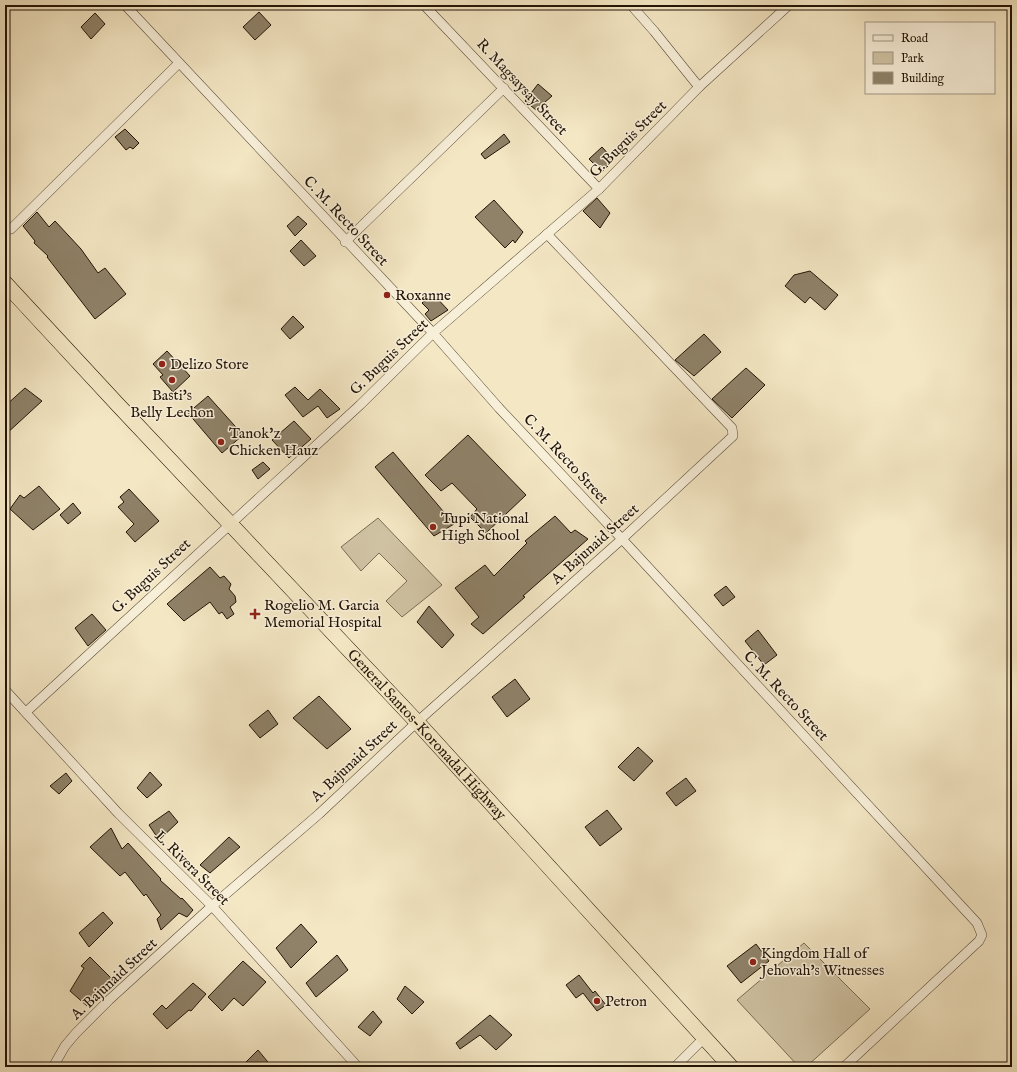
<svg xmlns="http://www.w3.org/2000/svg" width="1017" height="1072" viewBox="0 0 1017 1072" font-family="'IM FELL English',serif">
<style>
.green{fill:#d0c3a4;stroke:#796c55}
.building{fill:#8f8269;stroke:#221406}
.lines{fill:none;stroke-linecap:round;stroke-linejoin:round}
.minor-casing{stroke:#564936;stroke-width:10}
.trunk-casing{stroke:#221406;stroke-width:16}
.minor{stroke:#f8efd9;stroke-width:9}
.trunk{stroke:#f4e7c4;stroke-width:15}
.poi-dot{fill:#8f2418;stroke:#f8efd9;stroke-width:1.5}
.labels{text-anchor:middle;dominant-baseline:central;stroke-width:3;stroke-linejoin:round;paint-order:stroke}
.street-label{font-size:15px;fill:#221406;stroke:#f8efd9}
.poi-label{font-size:15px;fill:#221406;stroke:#f8efd9;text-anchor:start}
</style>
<rect width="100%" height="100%" fill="#f4e7c4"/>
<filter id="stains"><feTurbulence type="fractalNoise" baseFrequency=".005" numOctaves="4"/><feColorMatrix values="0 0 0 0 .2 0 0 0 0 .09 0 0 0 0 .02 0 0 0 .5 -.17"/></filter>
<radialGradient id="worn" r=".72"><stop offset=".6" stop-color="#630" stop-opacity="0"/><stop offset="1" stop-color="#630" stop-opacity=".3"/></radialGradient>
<g class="green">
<path d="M378 518 442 585 402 617 386 601 407 581 379 553 361 571 341 547Z"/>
<path d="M804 943 870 1009 806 1067H799L737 1000Z"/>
</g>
<g class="building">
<path d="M259 12 271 25 255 40 243 27Z"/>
<path d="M95 13 105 24 91 39 81 27Z"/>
<path d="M538 84 552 96 536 110 525 101Z"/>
<path d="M125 129 139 143 133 149 130 147 126 150 115 137Z"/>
<path d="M504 134 510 142 485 159 481 154Z"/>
<path d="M602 147 614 160 602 172 589 159Z"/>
<path d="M597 198 610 213 600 228 583 211Z"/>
<path d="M494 200 523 232 515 243 513 240 505 248 475 217Z"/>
<path d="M37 212 49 227 55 221 81 249 98 273 105 268 126 294 95 319 47 257 48 256 34 243 35 241 23 226Z"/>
<path d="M298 216 307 224 295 236 287 226Z"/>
<path d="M301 240 316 256 304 266 290 251Z"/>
<path d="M810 271 838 295 825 310 810 297 805 303 785 286 794 275Z"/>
<path d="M433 294 448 310 431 321 425 314 429 310 422 303Z"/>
<path d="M293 316 304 327 290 339 281 329Z"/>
<path d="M704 334 721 352 694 376 675 360Z"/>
<path d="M167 351 190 376 173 392 160 377 163 375 153 364Z"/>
<path d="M746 368 765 385 732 418 712 399Z"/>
<path d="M295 387 308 400 320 389 340 409 327 418 318 406 303 417 285 395Z"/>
<path d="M25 388 42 401 5 435V406Z"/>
<path d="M208 396 243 435 222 453 188 413Z"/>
<path d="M294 421 311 439 289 458 272 440Z"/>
<path d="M468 435 526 495 486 533 470 517 477 509 452 483 441 491 425 475Z"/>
<path d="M393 452 454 524 434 536 375 467Z"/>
<path d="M263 462 270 469 258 479 252 470Z"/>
<path d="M39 486 60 509 33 530 10 509 20 495 24 498Z"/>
<path d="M129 489 159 521 135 542 126 532 134 524 118 507 124 502 120 497Z"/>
<path d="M73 503 81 513 68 524 60 515Z"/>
<path d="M555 516 571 533 575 530 588 539 523 596 525 597 483 634 471 624 479 617 455 588 485 565 494 576 527 543 525 541Z"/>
<path d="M210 567 220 578 224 576 231 584 229 589 235 596 236 602 230 607 234 614 227 619 222 612 219 614 210 602 184 621 167 604Z"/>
<path d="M726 586 735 597 723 606 714 595Z"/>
<path d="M429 606 454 635 442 648 417 622Z"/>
<path d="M92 614 106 630 88 646 75 628Z"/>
<path d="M758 630 777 655 764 665 745 641Z"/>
<path d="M515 679 530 699 507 717 492 697Z"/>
<path d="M319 696 351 729 327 749 293 718Z"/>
<path d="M268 710 278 724 260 738 249 725Z"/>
<path d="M638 747 653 761 634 781 618 767Z"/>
<path d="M150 772 162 785 147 798 137 788Z"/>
<path d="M66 773 72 781 59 794 50 786Z"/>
<path d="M686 778 696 791 676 806 666 793Z"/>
<path d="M607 810 622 829 600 846 585 827Z"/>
<path d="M169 811 178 822 159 840 149 825Z"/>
<path d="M111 828 122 849 128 843 161 879 160 880 181 899 182 898 193 910 187 917 179 913 161 930 157 919 161 915 146 894 144 896 125 872 120 876 90 847Z"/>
<path d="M229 837 240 847 210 873 200 865Z"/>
<path d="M103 912 113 923 89 947 79 933Z"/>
<path d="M301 924 317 942 291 968 276 948Z"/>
<path d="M756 944 769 961 741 983 727 966Z"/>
<path d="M337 955 348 970 316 997 306 983Z"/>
<path d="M90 957 112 979 87 1006 70 991 84 968 81 966Z"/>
<path d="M243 961 266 982 243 1006 234 998 222 1011 208 997Z"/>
<path d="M579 975 593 993 595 991 606 1005 597 1011 583 993 576 998 566 985Z"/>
<path d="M193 983 206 994 191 1011 189 1010 167 1029 153 1014 162 1005 166 1009Z"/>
<path d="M405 986 424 1002 412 1014 397 999Z"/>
<path d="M373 1011 382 1022 370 1036 358 1027Z"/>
<path d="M490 1015 512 1035 496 1050 480 1035 460 1049 456 1043Z"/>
<path d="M258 1050 272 1067H241Z"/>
</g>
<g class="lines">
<g class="minor-casing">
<g id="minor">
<path d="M125 5 433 333 499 408 622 539 977 923 982 935 979 941 844 1067"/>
<path d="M424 5 599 189"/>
<path d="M631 5 654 31 699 87"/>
<path d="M5 230 11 229 179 63"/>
<path d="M345 242 504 88"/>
<path d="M5 690 118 813 212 906 358 1067"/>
<path d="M26 712 360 405 433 333 599 189 699 87 789 5"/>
<path d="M53 1067 65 1046 76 1033 109 1000 212 906 319 814 417 722 622 539 733 436 732 428 547 234"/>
<path d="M675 1067 704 1038"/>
</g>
</g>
<g class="trunk-casing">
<g id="trunk">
<path id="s1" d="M5 283 119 406 417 722 731 1067"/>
</g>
</g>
<use href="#minor" class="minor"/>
<use href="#trunk" class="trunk"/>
</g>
<g class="poi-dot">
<circle cx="387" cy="295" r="4"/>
<circle cx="162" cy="364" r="4"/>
<circle cx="172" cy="380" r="4"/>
<circle cx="221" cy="442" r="4"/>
<circle cx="433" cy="527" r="4"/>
<path d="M253 608h4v4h4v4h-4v4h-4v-4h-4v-4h4z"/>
<circle cx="753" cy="962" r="4"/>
<circle cx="597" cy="1001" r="4"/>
</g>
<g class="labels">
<g class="street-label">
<text transform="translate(522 87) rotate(47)">R. Magsaysay Street</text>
<text transform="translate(628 139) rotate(-45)">G. Buguis Street</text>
<text transform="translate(346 221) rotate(47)">C. M. Recto Street</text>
<text transform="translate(389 357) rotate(-44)">G. Buguis Street</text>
<text transform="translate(566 459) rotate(47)">C. M. Recto Street</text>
<text transform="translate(595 544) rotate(-42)">A. Bajunaid Street</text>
<text transform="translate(151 576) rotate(-43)">G. Buguis Street</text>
<text transform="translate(786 696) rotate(47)">C. M. Recto Street</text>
<text stroke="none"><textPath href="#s1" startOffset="618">General Santos-Koronadal Highway</textPath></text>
<text transform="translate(354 761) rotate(-43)">A. Bajunaid Street</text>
<text transform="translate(192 868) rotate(45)">L. Rivera Street</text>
<text transform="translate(114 979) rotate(-43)">A. Bajunaid Street</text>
</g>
<g class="poi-label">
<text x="395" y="295">Roxanne</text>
<text x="170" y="364">Delizo Store</text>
<text x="172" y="395" text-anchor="middle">Basti's<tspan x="172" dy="17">Belly Lechon</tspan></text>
<text x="229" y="433">Tanok'z<tspan x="229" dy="17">Chicken Hauz</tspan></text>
<text x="441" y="518">Tupi National<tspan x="441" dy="17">High School</tspan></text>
<text x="264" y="605">Rogelio M. Garcia<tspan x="264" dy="17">Memorial Hospital</tspan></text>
<text x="761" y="953">Kingdom Hall of<tspan x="761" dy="17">Jehovah's Witnesses</tspan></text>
<text x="605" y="1001">Petron</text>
</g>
</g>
<rect width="1017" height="1072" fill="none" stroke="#f4e7c4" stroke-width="20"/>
<rect x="6" y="6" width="1005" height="1060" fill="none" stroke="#221406" stroke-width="2"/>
<rect x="10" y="10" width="997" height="1052" fill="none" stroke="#221406"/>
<rect x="865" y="22" width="130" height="72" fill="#f8efd9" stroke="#a29785"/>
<rect x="873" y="35" width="20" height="6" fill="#f8efd9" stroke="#a29785"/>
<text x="901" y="42" font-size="12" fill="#221406">Road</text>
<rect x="873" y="52" width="20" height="12" fill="#d0c3a4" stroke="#a29785"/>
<text x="901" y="62" font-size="12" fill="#221406">Park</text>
<rect x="873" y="72" width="20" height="12" fill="#8f8269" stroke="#a29785"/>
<text x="901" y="82" font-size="12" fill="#221406">Building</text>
<rect width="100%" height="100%" filter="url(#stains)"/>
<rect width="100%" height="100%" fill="url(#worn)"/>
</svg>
